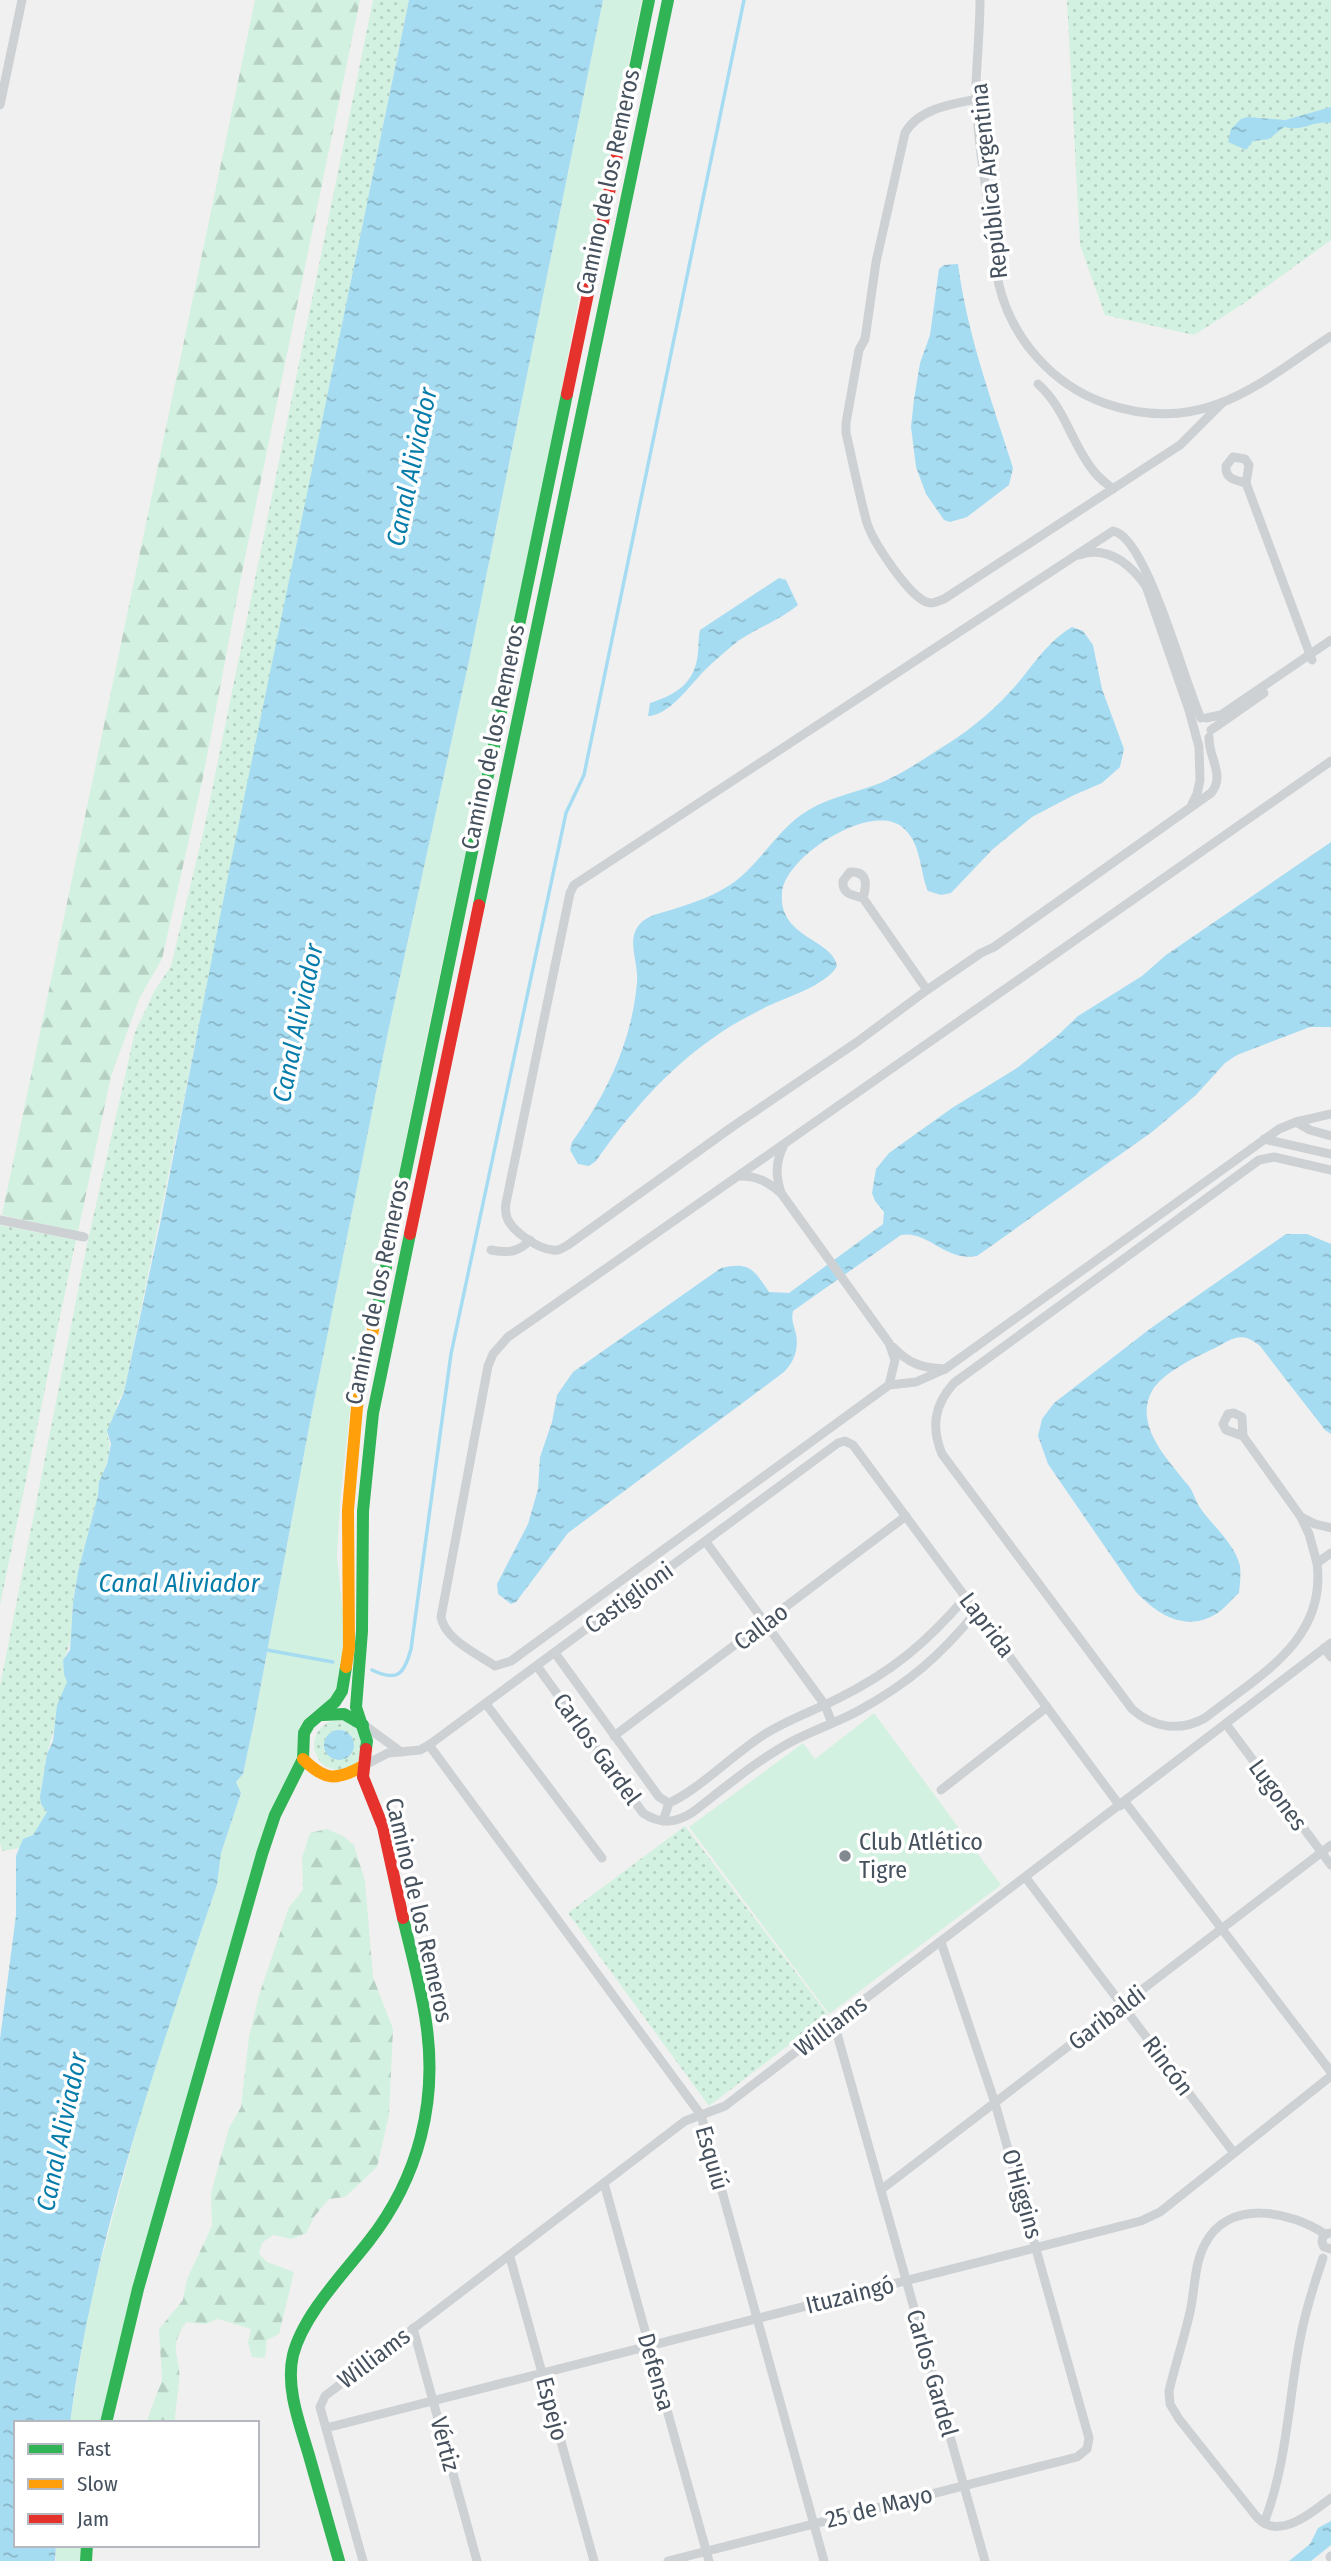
<svg xmlns="http://www.w3.org/2000/svg" width="1331" height="2561" viewBox="0 0 1331 2561" font-family="'Fira Sans Condensed',sans-serif">
<style>
.grass{fill:url(#grass-dots)}
.forest{fill:url(#forest-firs)}
.green{fill:#d3f1e1}
.water{fill:url(#water-ripples)}
.lines{fill:none;stroke-linecap:round;stroke-linejoin:round}
.stream{stroke:#a6dcf1;stroke-width:3.5}
.street{stroke:#ced1d4;stroke-width:9}
.fast{stroke:#30b455;stroke-width:12}
.slow{stroke:#ff9f0a;stroke-width:12}
.jam{stroke:#e5322d;stroke-width:12}
.poi-dot{fill:#828991;stroke:#fff;stroke-width:2.5}
.labels{text-anchor:middle;dominant-baseline:central;stroke-width:7;stroke-linejoin:round;paint-order:stroke}
.street-label{font-size:24px;fill:#46515e;stroke:#fff}
.poi-label{font-size:24px;fill:#46515e;stroke:#fff;text-anchor:start}
.water-label{font-size:26px;font-style:italic;fill:#057caa;stroke:#fff}
</style>
<defs>
<pattern id="grass-dots" width="8" height="8" patternUnits="userSpaceOnUse" patternTransform="scale(1.75)"><rect width="8" height="8" fill="#d3f1e1"/><path d="M2 2h.1M6 6h.1" fill="none" stroke="#b6d0c3" stroke-width="1.8" stroke-linecap="round"/></pattern>
<pattern id="forest-firs" width="22" height="20" patternUnits="userSpaceOnUse" patternTransform="scale(1.75)"><rect width="22" height="20" fill="#d3f1e1"/><path d="M5 1l3.5 6h-7zM16 11l3.5 6h-7z" fill="#b6d0c3"/></pattern>
<pattern id="water-ripples" width="26" height="14" patternUnits="userSpaceOnUse" patternTransform="scale(1.75)"><rect width="26" height="14" fill="#a6dcf1"/><path d="M2 4q2-2 4 0t4 0M15 11q2-2 4 0t4 0" fill="none" stroke="#89b5c6"/></pattern>
</defs>
<rect width="100%" height="100%" fill="#f1f0f0"/>
<g class="grass">
<path d="M373 0H409C313 464 219 928 124 1392L118 1401 115 1418 107 1435C116 1454 99 1474 98 1495 89 1528 80 1562 74 1596 70 1619 75 1640 63 1660L67 1682 47 1754 41 1790 47 1812 33 1835 23 1839 20 1848 2 1851 0 1842V1686L88 1240 135 1032 155 990 171 966 204 829Z"/>
<path d="M1067 0H1331V240L1243 304 1194 335 1105 315 1080 245Z"/>
<path d="M0 1225 76 1240 0 1605Z"/>
<circle cx="339" cy="1745" r="25"/>
<path d="M685 1826 828 2015 709 2106 568 1913Z"/>
</g>
<g class="forest">
<path d="M255 0H360L241 577 203 777 162 959 140 997 111 1076 78 1232 2 1215Z"/>
<path d="M327 1829 343 1836 354 1845 365 1881 373 1977 393 2029 389 2115 377 2167 345 2197 329 2199 314 2217 306 2233 292 2239 273 2235 262 2243 259 2254 267 2262 294 2272 279 2334 267 2340 265 2358 252 2357 248 2343 251 2329 218 2319 205 2324 186 2322C166 2352 182 2354 179 2382 178 2396 175 2409 175 2423H146L162 2380 159 2329 183 2300 187 2279 212 2226 211 2193 229 2128 241 2107 249 2037 259 1995 289 1907 303 1890 302 1858 310 1833Z"/>
</g>
<g class="green">
<path d="M603 0H642L578 303 541 497 429 1025 392 1208 353 1382 340 1502 337 1556 344 1625 341 1674 337 1690 330 1703 314 1711 303 1721 298 1735 296 1769 280 1790 267 1822 104 2423H70L88 2309 148 2085 217 1885 221 1853 241 1793 236 1782 243 1774 254 1722 310 1422 388 1032 470 656Z"/>
<path d="M874 1713 1001 1885 829 2014 689 1827 803 1743 815 1759Z"/>
<path d="M56 2545H82L81 2561H56Z"/>
</g>
<g class="water">
<path d="M409 0H603L470 656 388 1032 310 1422 254 1722 243 1774 236 1782 241 1793 221 1853 217 1885C157 2060 94 2238 70 2423H16V2545H56L55 2561H0V2039L16 1915V1856L23 1839 33 1835 47 1812 41 1804 40 1797 47 1754 53 1741 57 1705 67 1682 64 1674 63 1660 70 1650 73 1603 78 1572 98 1495 99 1482 107 1464 111 1444 107 1431 124 1392 161 1219 229 871Z"/>
<path d="M1331 107V123C1312 120 1306 132 1284 127L1269 139 1253 141 1246 150 1228 142 1231 129 1241 119 1247 117 1285 120Z"/>
<path d="M958 264C967 334 992 401 1013 468L1009 485 967 517 950 522 944 520 926 494 916 467 911 427 914 399 920 363 930 335 939 269 944 265Z"/>
<path d="M779 578 786 580 798 605C780 620 757 628 738 641 727 650 715 660 705 670 691 684 669 716 648 716L650 703C675 695 695 684 698 653 699 645 698 638 700 630Z"/>
<path d="M1072 627 1083 631 1093 645 1102 689 1124 749 1120 767 1102 783 1072 796 1032 817 993 849 951 893 941 895 928 891C919 870 922 843 902 827 871 802 785 856 782 893 778 938 833 939 837 966 826 986 784 998 764 1008 747 1017 729 1026 713 1038 666 1071 629 1114 596 1161L589 1166 578 1164 570 1150 572 1142C607 1094 632 1041 637 982 639 963 626 941 639 925 648 914 663 913 677 908 693 903 710 897 725 888 757 869 772 836 801 815 823 799 850 794 875 785 900 776 926 757 949 743 973 728 998 706 1017 684 1034 664 1048 641 1072 627Z"/>
<path d="M1331 842V1027H1310L1237 1055 1225 1063 1196 1095 1152 1132 977 1256C945 1262 928 1230 901 1235L793 1311C791 1321 794 1325 796 1334 799 1349 794 1362 784 1372L568 1533 516 1602 511 1604 498 1594 497 1584 528 1524 538 1489 540 1457 552 1422 557 1395 573 1372 721 1268C750 1261 754 1270 769 1292L789 1293 883 1224 884 1212 875 1201 872 1193 876 1169 889 1153 952 1108 1017 1068 1057 1036 1078 1016 1142 976 1166 955Z"/>
<path d="M1286 1234H1307L1331 1244V1434L1325 1430 1260 1346C1241 1330 1233 1339 1213 1349 1195 1357 1161 1374 1152 1391 1133 1425 1169 1461 1188 1485 1194 1492 1195 1501 1201 1509 1213 1526 1235 1544 1240 1566 1241 1574 1240 1584 1239 1593 1232 1599 1226 1607 1219 1612 1187 1634 1158 1615 1136 1592L1048 1464 1038 1436 1042 1419 1054 1403 1151 1328Z"/>
<circle cx="339" cy="1745" r="15"/>
<path d="M1331 2521V2545L1311 2561H1289L1310 2544 1318 2528Z"/>
</g>
<g class="lines">
<g class="stream">
<path d="M267 1650 333 1662"/>
<path d="M372 1670C397 1682 404 1675 411 1649L451 1354 566 813 584 775 744 0"/>
</g>
<g class="street">
<path d="M980 0C980 28 977 57 976 85 976 127 983 169 989 211 993 235 994 261 999 285 1012 339 1052 384 1104 403 1141 416 1180 418 1218 404 1259 389 1295 359 1331 336"/>
<path d="M977 99C951 104 918 109 905 133L876 262 865 339 859 350 846 423V433C853 463 859 494 867 523 873 542 906 591 924 601 932 605 936 602 944 599L1180 445 1223 402"/>
<path d="M0 105 22 0"/>
<path d="M1038 384C1065 408 1071 442 1092 469 1097 477 1106 483 1113 489"/>
<path d="M1233 457 1245 459 1249 465 1246 483C1235 480 1225 479 1226 466Z"/>
<path d="M1246 483 1312 660"/>
<path d="M1079 555C1108 545 1130 564 1146 586L1189 710 1199 747 1200 780 1197 794 1192 804"/>
<path d="M1201 718C1185 686 1147 536 1113 531L574 885 570 893 506 1203C505 1209 505 1214 508 1220 514 1232 538 1249 553 1250 558 1251 563 1248 568 1245L732 1127 857 1042 927 990 981 953 994 947 1211 793C1226 776 1208 757 1209 737"/>
<path d="M1206 718 1221 715 1331 640"/>
<path d="M1211 730 1264 693"/>
<path d="M850 872C868 871 867 885 863 898 852 895 842 894 843 881Z"/>
<path d="M863 898 927 990"/>
<path d="M1296 1122 1310 1130 1331 1136"/>
<path d="M1264 1139 1331 1154"/>
<path d="M1331 1170 1274 1157 1259 1160 954 1383C934 1405 931 1427 942 1454L1132 1709C1153 1728 1180 1732 1205 1718 1258 1676 1327 1641 1317 1563L1331 1553"/>
<path d="M740 1176C758 1176 768 1182 781 1193 776 1177 775 1163 783 1147"/>
<path d="M781 1193 889 1343 895 1360 889 1385 511 1661 495 1666C478 1654 445 1640 441 1617L488 1366 493 1354 508 1337 1331 761"/>
<path d="M0 1220 84 1237"/>
<path d="M491 1250C507 1253 518 1253 530 1240"/>
<path d="M945 1369 1279 1129 1296 1122 1331 1114"/>
<path d="M889 1385 916 1382 945 1369C922 1368 909 1364 893 1347"/>
<path d="M1243 1436 1226 1430 1223 1424 1228 1414 1234 1413 1242 1417 1243 1436 1301 1517 1315 1524 1331 1528"/>
<path d="M1301 1517 1309 1534 1317 1563"/>
<path d="M706 1542 825 1705 832 1723"/>
<path d="M1324 1648 1331 1657"/>
<path d="M555 1653 659 1797 669 1803"/>
<path d="M537 1666 643 1813C661 1825 676 1823 693 1812 724 1788 755 1762 789 1743 811 1731 836 1723 858 1711 909 1683 940 1656 977 1611"/>
<path d="M486 1704 602 1858"/>
<path d="M1226 1724 1331 1865"/>
<path d="M364 1725 401 1752"/>
<path d="M614 1736 906 1516"/>
<path d="M429 1745 701 2115 824 2561"/>
<path d="M363 1766 388 1753 420 1750 429 1745 838 1443 845 1441 853 1445 1120 1806"/>
<path d="M941 1790 1047 1707"/>
<path d="M1125 1802 1331 2072"/>
<path d="M663 1821 669 1803C700 1789 733 1754 765 1734 787 1720 813 1711 837 1699 892 1672 926 1643 966 1597"/>
<path d="M1026 1878 1234 2153"/>
<path d="M834 2023 985 2561"/>
<path d="M604 2183 709 2561"/>
<path d="M882 2189 1331 1845"/>
<path d="M1329 2233 1323 2236 1322 2242 1324 2247 1331 2249"/>
<path d="M1325 2234C1291 2211 1229 2198 1205 2244 1194 2264 1195 2290 1190 2312 1184 2339 1175 2365 1169 2391L1170 2404 1179 2419 1252 2511C1255 2515 1260 2521 1264 2523 1285 2536 1315 2510 1331 2498"/>
<path d="M510 2257 594 2561"/>
<path d="M413 2328 477 2561"/>
<path d="M326 2428 1141 2221 1160 2212 1331 2076"/>
<path d="M1264 2523C1287 2464 1288 2402 1300 2340 1305 2312 1314 2284 1323 2258"/>
<path d="M1330 2557 1331 2556"/>
<path d="M363 2561 320 2407 325 2396 685 2121 725 2106 1331 1643"/>
<path d="M668 2561 1077 2457 1087 2449 1089 2438 995 2103 941 1942"/>
</g>
<g class="fast">
<path d="M628 102 649 0"/>
<path d="M479 905 668 0"/>
<path d="M375 1320 567 394"/>
<path d="M323 1715 344 1714 363 1725"/>
<path d="M366 1749 367 1741 356 1707 362 1631 363 1511 373 1413 410 1234"/>
<path d="M106 2423 138 2289 262 1854 275 1815 303 1759 304 1733 309 1724 335 1702 342 1691 346 1667"/>
<path d="M86 2561 87 2545"/>
<path d="M339 2561C329 2527 320 2493 310 2459 301 2427 285 2389 293 2355 303 2315 344 2273 369 2241 419 2177 438 2101 426 2022 421 1987 411 1952 403 1918"/>
</g>
<g class="slow">
<path d="M346 1667 349 1647 348 1510 357 1407 375 1320"/>
<path d="M303 1759C325 1781 336 1781 363 1766"/>
</g>
<g class="jam">
<path d="M567 394 628 102"/>
<path d="M410 1234 479 905"/>
<path d="M366 1749 363 1777 383 1827 403 1918"/>
</g>
</g>
<circle class="poi-dot" cx="845" cy="1856" r="7"/>
<g class="labels">
<g class="street-label">
<text transform="translate(989 181) rotate(-96)">República Argentina</text>
<text transform="translate(608 182) rotate(-78)">Camino de los Remeros</text>
<text transform="translate(493 737) rotate(-78)">Camino de los Remeros</text>
<text transform="translate(377 1292) rotate(-78)">Camino de los Remeros</text>
<text transform="translate(629 1598) rotate(-36)">Castiglioni</text>
<text transform="translate(987 1625) rotate(53)">Laprida</text>
<text transform="translate(761 1627) rotate(-37)">Callao</text>
<text transform="translate(597 1749) rotate(54)">Carlos Gardel</text>
<text transform="translate(1278 1795) rotate(54)">Lugones</text>
<text transform="translate(419 1910) rotate(77)">Camino de los Remeros</text>
<text transform="translate(1107 2018) rotate(-37)">Garibaldi</text>
<text transform="translate(831 2026) rotate(-37)">Williams</text>
<text transform="translate(1168 2066) rotate(53)">Rincón</text>
<text transform="translate(712 2158) rotate(74)">Esquiú</text>
<text transform="translate(1022 2194) rotate(74)">O'Higgins</text>
<text transform="translate(850 2295) rotate(-14)">Ituzaingó</text>
<text transform="translate(374 2358) rotate(-37)">Williams</text>
<text transform="translate(656 2372) rotate(74)">Defensa</text>
<text transform="translate(932 2373) rotate(74)">Carlos Gardel</text>
<text transform="translate(552 2409) rotate(75)">Espejo</text>
<text transform="translate(445 2444) rotate(75)">Vértiz</text>
<text transform="translate(879 2507) rotate(-14)">25 de Mayo</text>
</g>
<g class="poi-label">
<text x="859" y="1842">Club Atlético<tspan x="859" dy="28">Tigre</tspan></text>
</g>
<g class="water-label">
<text transform="translate(412 467) rotate(-78)">Canal Aliviador</text>
<text transform="translate(298 1023) rotate(-78)">Canal Aliviador</text>
<text x="179" y="1583">Canal Aliviador</text>
<text transform="translate(62 2132) rotate(-78)">Canal Aliviador</text>
</g>
</g>
<rect x="14" y="2421" width="245" height="126" fill="#ffffff" stroke="#b5b9bf" stroke-width="2"/>
<rect x="28" y="2444" width="35" height="10" fill="#30b455" stroke="#b5b9bf" stroke-width="2"/>
<text x="77" y="2456" font-size="21" fill="#46515e">Fast</text>
<rect x="28" y="2479" width="35" height="10" fill="#ff9f0a" stroke="#b5b9bf" stroke-width="2"/>
<text x="77" y="2491" font-size="21" fill="#46515e">Slow</text>
<rect x="28" y="2514" width="35" height="10" fill="#e5322d" stroke="#b5b9bf" stroke-width="2"/>
<text x="77" y="2526" font-size="21" fill="#46515e">Jam</text>
</svg>
